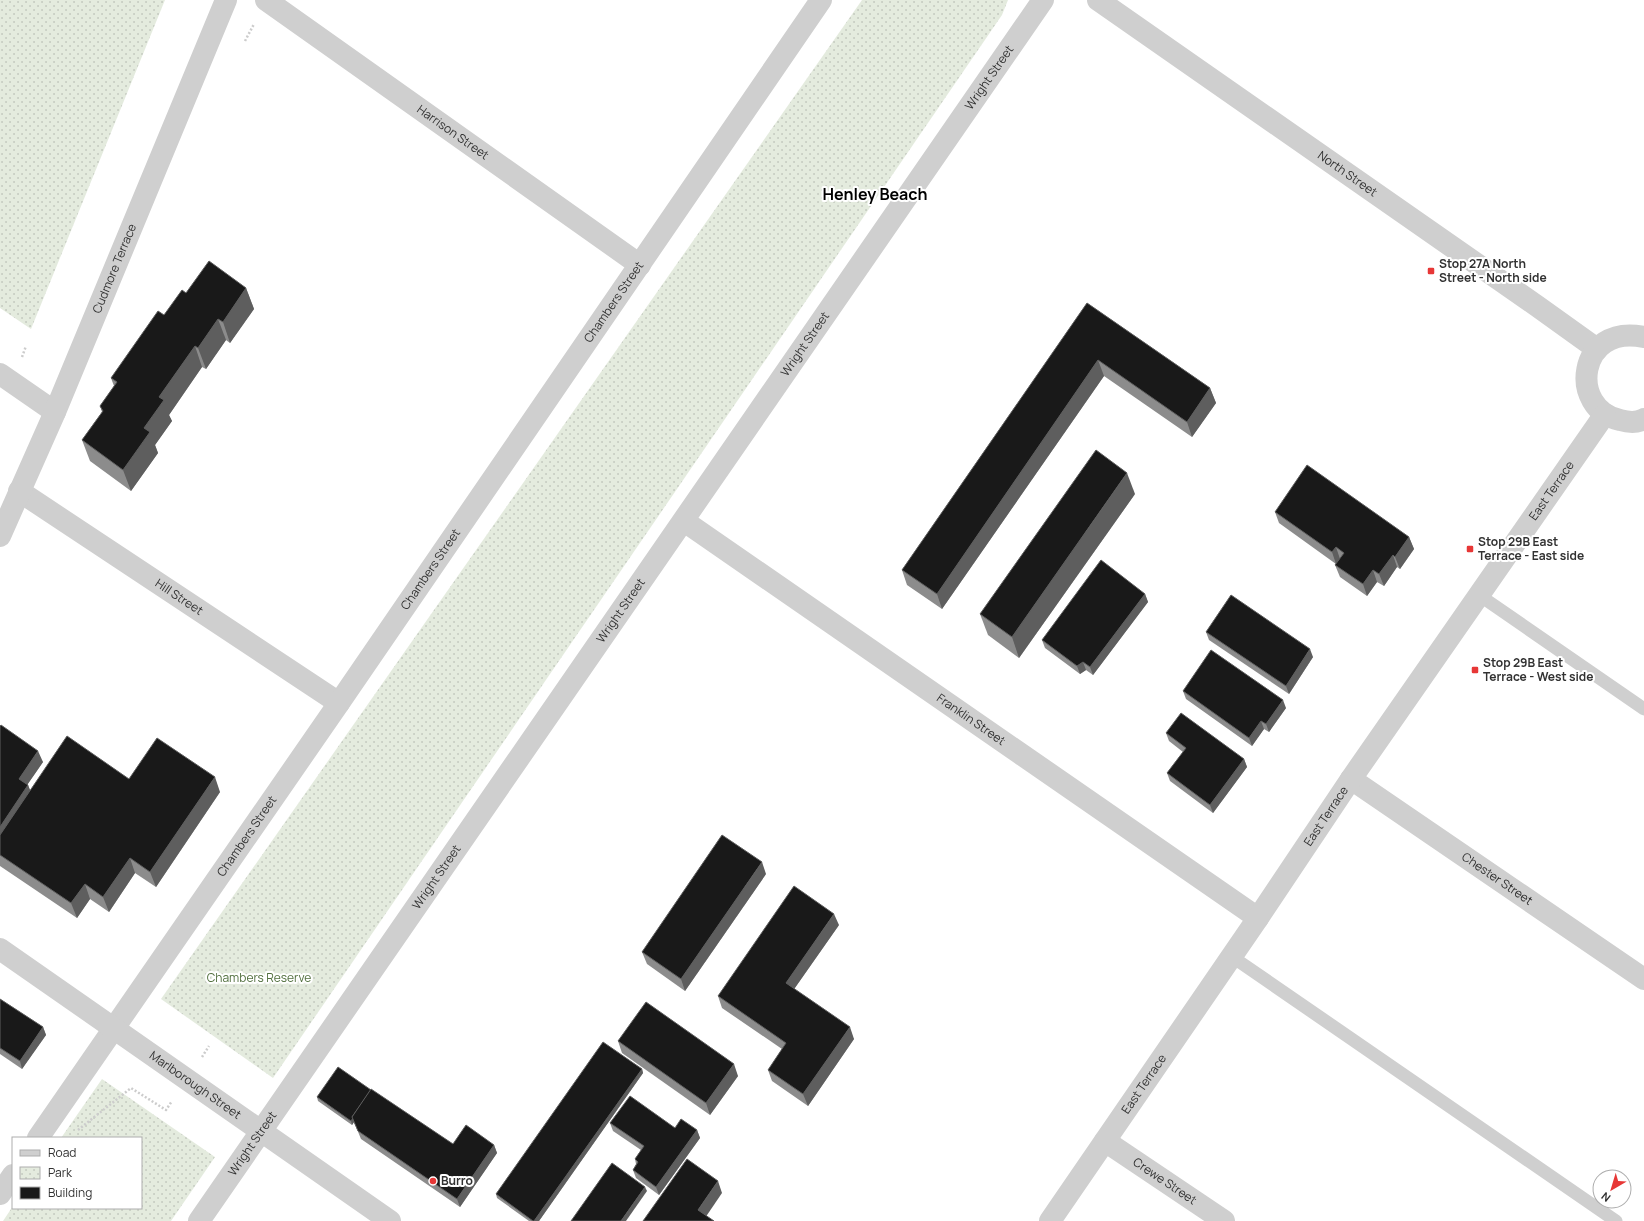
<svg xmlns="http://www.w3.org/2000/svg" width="1644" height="1221" viewBox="0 0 1644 1221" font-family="Manrope,sans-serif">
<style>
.park{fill:url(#park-dots)}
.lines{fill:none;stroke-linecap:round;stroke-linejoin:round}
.path{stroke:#ccc;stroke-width:2.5;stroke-dasharray:2 2;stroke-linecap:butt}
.service{stroke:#cfcfcf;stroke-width:13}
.minor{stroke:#cfcfcf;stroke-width:22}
.tertiary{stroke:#cfcfcf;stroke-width:22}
.wall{fill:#8c8c8c}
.shaded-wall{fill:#5e5e5e}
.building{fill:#191919;stroke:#5e5e5e}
.poi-dot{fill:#e73736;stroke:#fff;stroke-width:1.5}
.labels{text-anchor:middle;stroke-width:4;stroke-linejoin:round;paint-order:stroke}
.street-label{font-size:12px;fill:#323232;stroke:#fff}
.poi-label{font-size:12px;font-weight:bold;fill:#323232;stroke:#fff;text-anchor:start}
.park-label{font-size:12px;fill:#516f3e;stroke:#fff}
.district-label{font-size:16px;font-weight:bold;fill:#000;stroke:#fff}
</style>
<defs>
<pattern id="park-dots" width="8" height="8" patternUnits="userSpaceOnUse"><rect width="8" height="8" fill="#e4ebde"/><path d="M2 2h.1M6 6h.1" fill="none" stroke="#c4cabf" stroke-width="1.8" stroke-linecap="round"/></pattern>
</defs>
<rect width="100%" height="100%" fill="#fff"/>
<g class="park">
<path d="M0,0H165L31,329L0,308Z"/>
<path d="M862,0H1008L1002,15L273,1078L161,999Z"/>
<path d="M102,1079L215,1157L171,1221H3L13,1206V1208H141V1138H61Z"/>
</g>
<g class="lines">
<g class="path">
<path d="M245,41L254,24"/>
<path d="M22,357L26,346"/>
<path d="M202,1057L209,1046"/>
<path d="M78,1130L131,1088L166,1110L172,1101"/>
</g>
<g class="service">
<path d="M1479,595L1644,709"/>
<path d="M1231,956L1616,1221"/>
</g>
<g class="minor">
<path id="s1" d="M266,0L640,265"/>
<path id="s2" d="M1098,0L1537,306L1597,349"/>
<path d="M0,374L55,412"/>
<path id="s3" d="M19,491L339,703"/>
<path id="s4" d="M684,521L1258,918"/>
<path id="s5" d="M1351,779L1644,979"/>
<path id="s6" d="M38,1138L339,703L821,0"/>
<path id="s7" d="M1105,1141L1224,1221"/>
<path d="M0,1194L13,1175"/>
<path id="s8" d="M199,1221L1043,0"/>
</g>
<g class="tertiary">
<path d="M1644,337C1577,323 1568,409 1620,420C1627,422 1637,423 1644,419"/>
<path id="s9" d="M0,536L55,412L226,0"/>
<path id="s10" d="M0,949L390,1221"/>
<path id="s11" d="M1050,1221L1258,918L1351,779L1605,414"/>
</g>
</g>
<g class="wall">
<path d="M246,288L254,309L230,343L226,340L206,369L202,367L169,415L172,421L155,445L158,453L131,491L90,461L82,440L102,412L100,406L114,386L111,378L164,315L186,293Z"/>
<path d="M1087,303L1210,388L1216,403L1192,437L1104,376L942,609L907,585L902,570Z"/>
<path d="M1135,494L1019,658L988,635L980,614Z"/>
<path d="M1275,512L1409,537L1414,549L1400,569L1397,567L1384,586L1377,582L1367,596L1340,577L1335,565L1336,564L1279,523Z"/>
<path d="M1145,594L1148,602L1093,675L1086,670L1080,674L1045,648L1042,640Z"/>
<path d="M1206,632L1313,657L1289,694L1209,640Z"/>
<path d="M1183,691L1286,708L1269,732L1264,729L1252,746L1186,699Z"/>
<path d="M0,726L43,762L27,785H28L30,791L129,779L220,792L156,887L135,873L109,912L90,899L77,918L0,866Z"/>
<path d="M1166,733L1244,759L1247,767L1213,813L1170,781L1167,773L1183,752L1169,741Z"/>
<path d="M766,874L685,991L647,964L642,952Z"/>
<path d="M839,925L794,989L854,1039L808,1106L772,1081L768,1070L782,1049L722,1008L718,996Z"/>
<path d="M0,999L43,1027L46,1035L22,1069L0,1054Z"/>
<path d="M618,1041L738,1076L710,1115L622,1053Z"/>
<path d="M642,1069L643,1073L539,1221H529L497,1198L496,1194Z"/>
<path d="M371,1090L453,1144L494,1145L497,1153L460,1207L361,1139L354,1122L352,1125L318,1101L317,1097Z"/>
<path d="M610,1123L675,1128L697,1130L700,1138L659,1195L636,1178L633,1170L636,1164L635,1159L641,1150L613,1131Z"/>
</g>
<g class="shaded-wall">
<path d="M246,288L254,309L230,343L223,322Z"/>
<path d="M218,319L226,340L206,369L198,348Z"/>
<path d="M195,346L202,367L169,415L172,421L155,445L158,453L131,491L123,470L159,397Z"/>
<path d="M1098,360L1104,376L942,609L937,594Z"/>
<path d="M1210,388L1216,403L1192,437L1187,422Z"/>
<path d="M1127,473L1135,494L1019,658L1012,637Z"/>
<path d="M1409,537L1414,549L1400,569L1395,557Z"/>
<path d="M1336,547L1340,559L1336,564L1332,552Z"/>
<path d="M1393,555L1397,567L1384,586L1379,574Z"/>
<path d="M1373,570L1377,582L1367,596L1363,584Z"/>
<path d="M1145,594L1148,602L1093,675L1090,667Z"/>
<path d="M1310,649L1313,657L1289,694L1286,686Z"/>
<path d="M1083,662L1086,670L1080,674L1077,666Z"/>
<path d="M1283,700L1286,708L1269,732L1266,724Z"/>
<path d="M1261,721L1264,729L1252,746L1249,738Z"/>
<path d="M38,751L43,762L23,791L19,779Z"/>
<path d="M1244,759L1247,767L1213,813L1210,805Z"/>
<path d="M215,777L220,792L156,887L150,872Z"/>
<path d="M28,785L33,797L0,845V827Z"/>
<path d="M130,858L135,873L109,912L103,897Z"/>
<path d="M762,862L766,874L685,991L681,979Z"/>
<path d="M85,884L90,899L77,918L71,903Z"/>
<path d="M834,914L839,925L790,995L786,983Z"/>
<path d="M43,1027L46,1035L22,1069L20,1061Z"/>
<path d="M850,1027L854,1039L808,1106L803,1094Z"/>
<path d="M734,1064L738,1076L710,1115L706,1103Z"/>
<path d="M642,1069L643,1073L539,1221H534Z"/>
<path d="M353,1118L354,1122L352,1125L351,1121Z"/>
<path d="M697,1130L700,1138L659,1195L656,1187Z"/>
<path d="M494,1145L497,1153L460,1207L457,1199Z"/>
<path d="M718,1181L722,1193L703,1221L698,1210Z"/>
<path d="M645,1187L647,1191L626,1221H621Z"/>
</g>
<g class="building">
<path d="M209,261L246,288L223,322L218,319L198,348L195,346L159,397L164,400L144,428L150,432L123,470L82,440L103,411L100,406L117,382L111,378L158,311L164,315L182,290L186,293Z"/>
<path d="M1087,303L1210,388L1187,422L1098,360L937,594L902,570Z"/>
<path d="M1096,450L1127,473L1012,637L980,614Z"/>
<path d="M1307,465L1409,537L1395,557L1393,555L1379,574L1373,570L1363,584L1335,565L1344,553L1336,547L1332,552L1275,512Z"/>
<path d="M1101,560L1145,594L1090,667L1083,662L1077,666L1042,640Z"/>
<path d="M1231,595L1310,649L1286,686L1206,632Z"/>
<path d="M1211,650L1283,700L1266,724L1261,721L1249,738L1183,691Z"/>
<path d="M1181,713L1244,759L1210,805L1167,773L1186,748L1166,733Z"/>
<path d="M1,725L38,751L19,779L28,785L0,827V726Z"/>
<path d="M67,736L129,779L157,738L215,777L150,872L130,858L103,897L85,884L71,903L0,855V835Z"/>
<path d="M722,835L762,862L681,979L642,952Z"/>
<path d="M794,886L834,914L786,983L850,1027L803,1094L768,1070L786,1043L718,996Z"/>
<path d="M0,999L43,1027L20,1061L0,1048Z"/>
<path d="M646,1002L734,1064L706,1103L618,1041Z"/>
<path d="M603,1042L642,1069L534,1221H533L496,1194Z"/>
<path d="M338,1067L371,1090L352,1117L353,1118L351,1121L317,1097Z"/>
<path d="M371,1089L453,1144L466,1125L494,1145L457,1199L358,1131L352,1117Z"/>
<path d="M630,1096L675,1128L681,1119L697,1130L656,1187L633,1170L638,1162L635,1159L644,1146L610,1123Z"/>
<path d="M687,1159L718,1181L698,1210L714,1221H643Z"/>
<path d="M612,1163L645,1187L621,1221H571Z"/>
</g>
<g class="poi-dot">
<rect x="1427" y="267" width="8" height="8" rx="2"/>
<rect x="1466" y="545" width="8" height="8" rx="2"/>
<rect x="1471" y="666" width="8" height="8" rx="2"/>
<circle cx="433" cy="1181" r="4"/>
</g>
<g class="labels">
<g class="street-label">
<text dy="4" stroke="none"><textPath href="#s8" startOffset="1390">Wright Street</textPath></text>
<text dy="4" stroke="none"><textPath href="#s1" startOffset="229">Harrison Street</textPath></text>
<text dy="4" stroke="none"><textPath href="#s2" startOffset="304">North Street</textPath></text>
<text dy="4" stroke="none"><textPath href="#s9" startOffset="291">Cudmore Terrace</textPath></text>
<text dy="4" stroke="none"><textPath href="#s6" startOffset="1015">Chambers Street</textPath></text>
<text dy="4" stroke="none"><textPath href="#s8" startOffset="1066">Wright Street</textPath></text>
<text dy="4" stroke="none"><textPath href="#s11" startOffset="886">East Terrace</textPath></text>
<text dy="4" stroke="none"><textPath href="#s6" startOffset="691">Chambers Street</textPath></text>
<text dy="4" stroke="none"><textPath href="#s3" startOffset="192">Hill Street</textPath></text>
<text dy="4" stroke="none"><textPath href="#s8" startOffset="742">Wright Street</textPath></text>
<text dy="4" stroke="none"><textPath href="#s4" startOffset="349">Franklin Street</textPath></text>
<text dy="4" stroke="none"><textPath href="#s11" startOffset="490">East Terrace</textPath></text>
<text dy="4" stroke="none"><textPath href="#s6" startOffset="367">Chambers Street</textPath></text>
<text dy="4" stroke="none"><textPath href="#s8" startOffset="418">Wright Street</textPath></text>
<text dy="4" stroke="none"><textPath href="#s5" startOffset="177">Chester Street</textPath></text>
<text dy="4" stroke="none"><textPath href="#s10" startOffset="238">Marlborough Street</textPath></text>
<text dy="4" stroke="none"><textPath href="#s11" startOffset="166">East Terrace</textPath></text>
<text dy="4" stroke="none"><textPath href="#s8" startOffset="94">Wright Street</textPath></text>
<text dy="4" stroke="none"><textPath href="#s7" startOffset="72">Crewe Street</textPath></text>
</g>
<g class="poi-label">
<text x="1439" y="268">Stop 27A North<tspan x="1439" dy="14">Street - North side</tspan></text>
<text x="1478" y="546">Stop 29B East<tspan x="1478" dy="14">Terrace - East side</tspan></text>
<text x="1483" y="667">Stop 29B East<tspan x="1483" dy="14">Terrace - West side</tspan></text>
<text x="441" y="1185">Burro</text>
</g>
<g class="park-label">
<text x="259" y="982">Chambers Reserve</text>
</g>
<g class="district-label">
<text x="875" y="200">Henley Beach</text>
</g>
</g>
<rect x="12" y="1137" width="130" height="72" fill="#ffffff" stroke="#adadad"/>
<rect x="20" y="1150" width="20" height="6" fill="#cfcfcf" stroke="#adadad"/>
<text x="48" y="1157" font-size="12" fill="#323232">Road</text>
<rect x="20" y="1167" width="20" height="12" fill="url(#park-dots)" stroke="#adadad"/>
<text x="48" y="1177" font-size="12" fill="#323232">Park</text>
<rect x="20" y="1187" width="20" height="12" fill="#191919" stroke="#adadad"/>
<text x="48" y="1197" font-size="12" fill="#323232">Building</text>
<g transform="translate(1612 1189) rotate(218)"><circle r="19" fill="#ffffff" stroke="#adadad"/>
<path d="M0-3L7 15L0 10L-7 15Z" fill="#e73736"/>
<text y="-6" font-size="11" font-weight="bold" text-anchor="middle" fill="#323232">N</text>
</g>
</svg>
